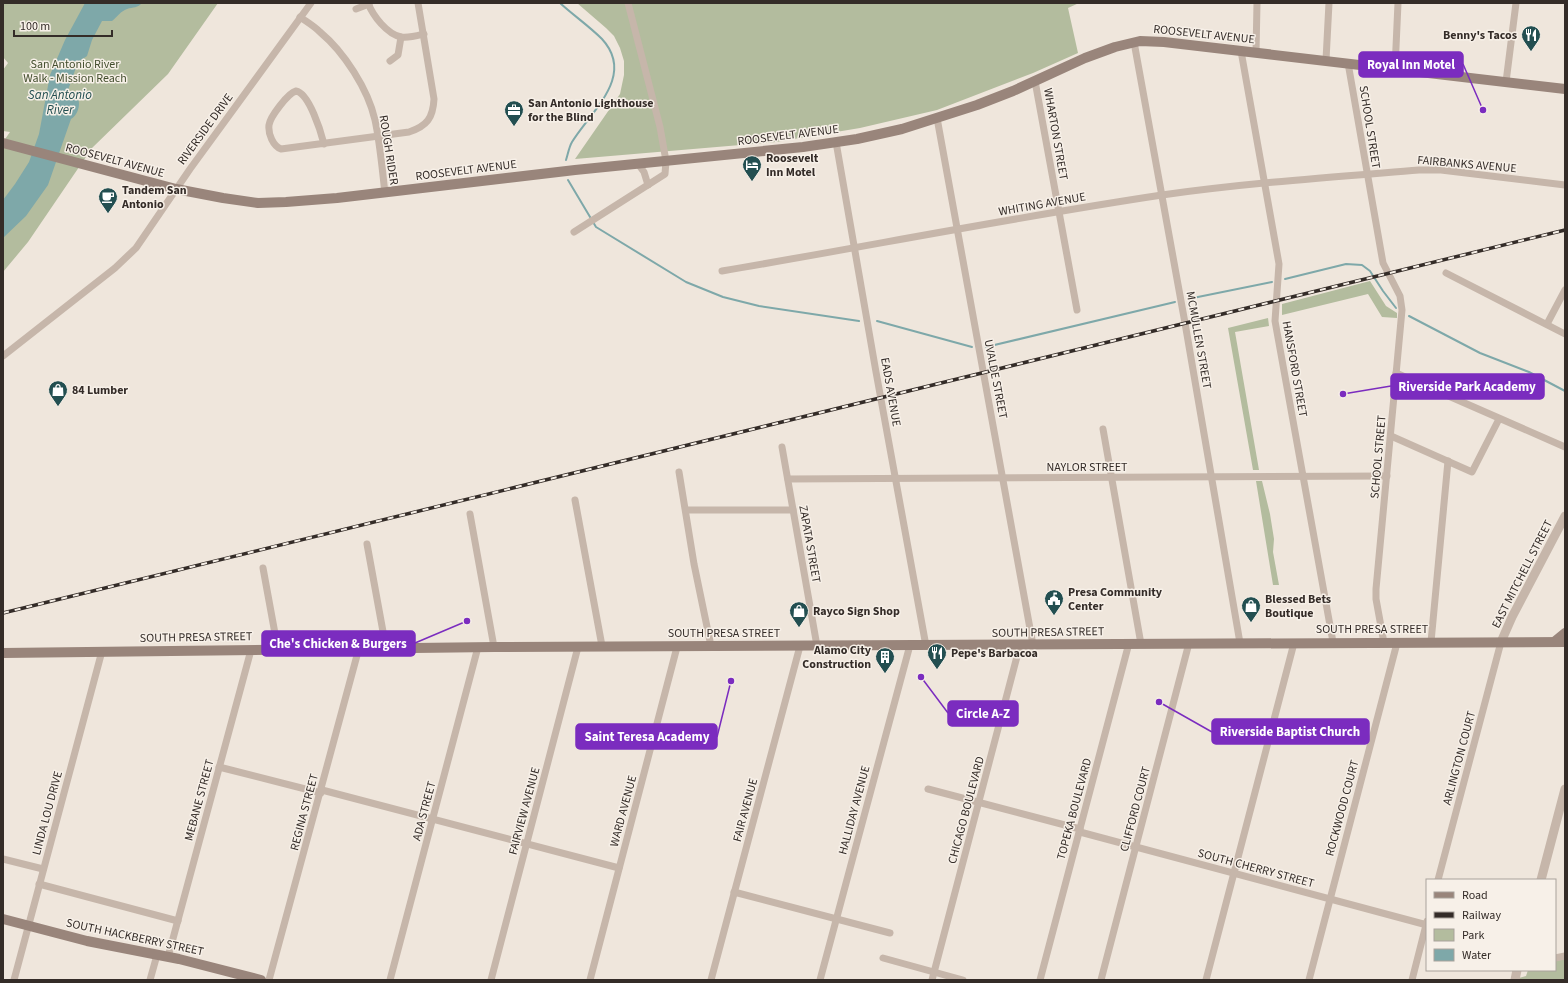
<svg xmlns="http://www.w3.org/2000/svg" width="1568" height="983" viewBox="0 0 1568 983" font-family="'Source Sans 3',sans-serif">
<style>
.green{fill:#b3bc9e}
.water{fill:#7ea8a9}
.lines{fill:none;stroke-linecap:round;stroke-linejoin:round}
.stream{stroke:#7ea8a9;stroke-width:2}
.minor{stroke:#c6b6aa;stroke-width:7}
.tertiary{stroke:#c6b6aa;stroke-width:9}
.secondary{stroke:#99857b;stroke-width:10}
.rail-casing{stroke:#342c28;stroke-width:3.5}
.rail{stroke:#f7f0e8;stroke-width:2;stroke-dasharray:6;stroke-linecap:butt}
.labels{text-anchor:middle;stroke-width:3;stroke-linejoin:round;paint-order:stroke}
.street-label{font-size:12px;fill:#342c28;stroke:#f7f0e8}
.poi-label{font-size:12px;font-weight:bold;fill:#342c28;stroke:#f7f0e8;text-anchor:start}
.park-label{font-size:12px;fill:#444f2f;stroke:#f7f0e8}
.water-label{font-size:13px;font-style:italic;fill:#234f51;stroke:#f7f0e8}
.leader{fill:none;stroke:#7b2cbf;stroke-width:1.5}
.callout-dot{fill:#7b2cbf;stroke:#f7f0e8;stroke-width:1.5}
.callout{fill:#7b2cbf;stroke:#7b2cbf;stroke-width:1.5}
.callout-label{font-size:13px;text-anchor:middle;font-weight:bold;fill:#fff}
</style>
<rect width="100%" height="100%" fill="#efe6dc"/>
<g class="green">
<path d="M3,3H218L168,74L92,148L28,242L3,272V142L10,132L3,131V70L8,63L3,57Z"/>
<path d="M577,3H1079L1068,8L1078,53L1033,73L937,110L860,128L776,142L575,159L620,94L624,75V61L620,48L614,36L606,28Z"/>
<path d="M1370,281L1386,306L1397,313V318L1382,317L1368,294L1282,315V304Z"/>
<path d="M1268,318L1269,326L1235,332L1259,470H1253L1228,328Z"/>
<path d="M1256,481H1262L1270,514L1274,539L1273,552L1279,585H1273Z"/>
<path d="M1565,959V980H1512L1526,976L1528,970H1555V961Z"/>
</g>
<path class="water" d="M85,3H142C138,8 133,7 127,9C121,11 117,17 112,21H102L92,40L87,56L78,62L68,90C71,92 76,95 78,99C81,105 77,116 71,119L48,185L26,216L3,238V200L15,184L29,162L39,134L50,75L65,40Z"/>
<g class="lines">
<g class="stream">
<path d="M560,3C573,15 589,26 602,39C636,76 591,111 572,142C569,147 568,154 566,160"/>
<path d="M568,180L596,227L686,282L723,297L759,306L859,321"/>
<path d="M1285,279L1346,264L1362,265L1370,271L1383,291L1396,308"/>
<path d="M1188,299L1272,282"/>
<path d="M1409,316L1480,353L1529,372L1565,391"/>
<path d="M877,321L972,347"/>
<path d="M986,347L1175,302"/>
</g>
<g class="minor">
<path d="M368,3C373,16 387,34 401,37C409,38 416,36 424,34"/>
<path d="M356,9L369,4"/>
<path d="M300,17C307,22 314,26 320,32C344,52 368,89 375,120C380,143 382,168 385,193"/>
<path d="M1134,42L1185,323L1240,643"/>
<path d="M1241,51L1279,264L1275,321L1333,642"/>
<path d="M1256,53L1257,3"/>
<path d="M1326,60L1329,3"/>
<path d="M390,61L398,55L401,37"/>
<path d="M1348,63L1383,263L1400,296L1402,310L1376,589V599L1384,643"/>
<path d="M1395,69L1398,3"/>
<path d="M1035,81L1077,310"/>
<path d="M1506,82L1516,3"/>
<path d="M937,118L1033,645"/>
<path d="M836,142L876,372L926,646"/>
<path d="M324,144C321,132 309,93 296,91C288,93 270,117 269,125C268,134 273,146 281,149L409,132C427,126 433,118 434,99L418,3"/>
<path d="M638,164L644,172L648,185"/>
<path d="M574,232L665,174L666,161L660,127L628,3"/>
<path d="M722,271C869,246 1015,217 1162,195C1247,183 1333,177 1419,170H1441L1565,185"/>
<path d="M1446,273L1565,334"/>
<path d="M1547,324L1565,290"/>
<path d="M3,356L115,268L136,248L190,169L311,3"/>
<path d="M1396,373L1565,447"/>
<path d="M1103,429L1141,644"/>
<path d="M1391,436L1472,472L1499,419"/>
<path d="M782,447L817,646"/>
<path d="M679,472L694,564L711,646"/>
<path d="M788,479L1387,476"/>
<path d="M575,500L602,646"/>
<path d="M686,510H793"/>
<path d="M470,514L494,647"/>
<path d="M367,544L386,648"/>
<path d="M263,568L278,650"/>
<path d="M1431,642L1448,461"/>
<path d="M219,767L321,793"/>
<path d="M928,789L1080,829"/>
<path d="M322,790L619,868"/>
<path d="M1080,832L1427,925"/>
<path d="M3,859L43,869"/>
<path d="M1438,880L1501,642"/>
<path d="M39,884L178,921"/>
<path d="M734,892L890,933"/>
<path d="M168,957L251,650"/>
<path d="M883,958L963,980"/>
<path d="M1555,958L1565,956"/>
<path d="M14,980L102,651"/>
<path d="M150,980L157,955"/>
<path d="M269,980L359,648"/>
<path d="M390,980L478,647"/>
<path d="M491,980L578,647"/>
<path d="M590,980L677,647"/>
<path d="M711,980L800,646"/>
<path d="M820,980L910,645"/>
<path d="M932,980L1020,645"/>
<path d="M1040,980L1129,643"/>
<path d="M1101,980L1189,643"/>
<path d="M1206,980L1294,643"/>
<path d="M1309,980L1397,643"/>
<path d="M1412,980L1427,921"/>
</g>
<g class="tertiary">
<path d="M1501,642L1512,617L1565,516"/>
<path d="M1541,880L1565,789"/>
<path d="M1515,980L1517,970"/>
</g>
<g class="secondary">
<path d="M3,143L176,189L223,198L258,203L286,202L337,198L575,170L803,147L857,139L902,129L977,105L1013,91L1085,58L1115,47L1140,41L1164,42L1565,89"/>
<path d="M1554,642L1565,633"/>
<path d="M3,653L494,647L1565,642"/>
<path d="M3,919L87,941L179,959L261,980"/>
</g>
<g class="rail-casing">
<path id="rail" d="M3,613L1565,230"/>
</g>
<use href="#rail" class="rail"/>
</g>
<defs>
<g id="restaurant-pin" transform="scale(1)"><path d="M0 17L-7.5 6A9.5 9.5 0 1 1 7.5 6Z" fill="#234f51" stroke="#f7f0e8"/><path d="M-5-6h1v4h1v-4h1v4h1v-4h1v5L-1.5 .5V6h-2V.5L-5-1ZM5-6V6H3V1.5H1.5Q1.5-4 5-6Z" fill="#fff"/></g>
<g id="office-pin" transform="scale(1)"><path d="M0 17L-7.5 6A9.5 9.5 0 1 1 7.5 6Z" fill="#234f51" stroke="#f7f0e8"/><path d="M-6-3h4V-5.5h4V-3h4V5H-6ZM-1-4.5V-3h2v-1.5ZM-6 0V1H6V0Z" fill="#fff"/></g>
<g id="hotel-pin" transform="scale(1)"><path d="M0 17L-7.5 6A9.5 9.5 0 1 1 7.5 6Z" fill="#234f51" stroke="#f7f0e8"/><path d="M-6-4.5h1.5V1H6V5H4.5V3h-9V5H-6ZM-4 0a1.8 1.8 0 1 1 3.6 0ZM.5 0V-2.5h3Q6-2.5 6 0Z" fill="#fff"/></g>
<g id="cafe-pin" transform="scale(1)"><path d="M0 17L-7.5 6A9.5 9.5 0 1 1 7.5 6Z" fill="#234f51" stroke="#f7f0e8"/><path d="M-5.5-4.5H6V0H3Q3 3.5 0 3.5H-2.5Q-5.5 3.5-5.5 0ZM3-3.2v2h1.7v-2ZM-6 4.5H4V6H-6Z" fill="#fff"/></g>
<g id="shop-pin" transform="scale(1)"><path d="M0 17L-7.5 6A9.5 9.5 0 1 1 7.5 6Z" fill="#234f51" stroke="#f7f0e8"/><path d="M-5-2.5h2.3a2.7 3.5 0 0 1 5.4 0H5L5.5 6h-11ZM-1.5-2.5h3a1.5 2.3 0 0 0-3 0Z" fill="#fff"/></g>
<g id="civic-pin" transform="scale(1)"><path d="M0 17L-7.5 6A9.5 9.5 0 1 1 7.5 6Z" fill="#234f51" stroke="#f7f0e8"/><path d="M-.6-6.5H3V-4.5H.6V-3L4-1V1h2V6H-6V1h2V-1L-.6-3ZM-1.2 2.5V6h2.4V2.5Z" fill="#fff"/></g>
<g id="building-pin" transform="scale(1)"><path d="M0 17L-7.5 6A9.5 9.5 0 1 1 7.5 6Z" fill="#234f51" stroke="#f7f0e8"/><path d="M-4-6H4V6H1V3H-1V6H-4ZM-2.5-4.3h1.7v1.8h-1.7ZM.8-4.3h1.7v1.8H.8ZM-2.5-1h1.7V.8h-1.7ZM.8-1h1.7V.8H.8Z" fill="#fff"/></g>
</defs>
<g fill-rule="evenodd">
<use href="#restaurant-pin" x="1531" y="35"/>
<use href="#office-pin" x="514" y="110"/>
<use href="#hotel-pin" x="752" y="165"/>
<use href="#cafe-pin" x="108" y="197"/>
<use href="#shop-pin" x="58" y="390"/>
<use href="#civic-pin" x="1054" y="599"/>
<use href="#shop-pin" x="1251" y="606"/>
<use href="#shop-pin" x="799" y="611"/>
<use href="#restaurant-pin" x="937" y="653"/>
<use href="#building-pin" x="885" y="657"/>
</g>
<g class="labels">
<g class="street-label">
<text transform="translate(1204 34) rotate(6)" y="4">ROOSEVELT AVENUE</text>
<text transform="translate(1370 127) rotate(81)" y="4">SCHOOL STREET</text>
<text transform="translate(205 129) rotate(-54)" y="4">RIVERSIDE DRIVE</text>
<text transform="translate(1056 134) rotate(80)" y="4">WHARTON STREET</text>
<text transform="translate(788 135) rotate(-7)" y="4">ROOSEVELT AVENUE</text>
<text transform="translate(389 150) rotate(81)" y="4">ROUGH RIDER</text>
<text transform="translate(115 160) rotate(15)" y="4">ROOSEVELT AVENUE</text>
<text transform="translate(1467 164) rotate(5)" y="4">FAIRBANKS AVENUE</text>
<text transform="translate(466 170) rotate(-7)" y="4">ROOSEVELT AVENUE</text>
<text transform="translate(1042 204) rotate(-10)" y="4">WHITING AVENUE</text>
<text transform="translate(1199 340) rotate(80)" y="4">MCMULLEN STREET</text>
<text transform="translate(1295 369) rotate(80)" y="4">HANSFORD STREET</text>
<text transform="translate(996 379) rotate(79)" y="4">UVALDE STREET</text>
<text transform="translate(891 392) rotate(80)" y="4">EADS AVENUE</text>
<text transform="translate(1378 457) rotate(-85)" y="4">SCHOOL STREET</text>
<text x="1087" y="471">NAYLOR STREET</text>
<text transform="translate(810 544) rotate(80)" y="4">ZAPATA STREET</text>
<text transform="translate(1522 574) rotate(-63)" y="4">EAST MITCHELL STREET</text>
<text x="1372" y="633">SOUTH PRESA STREET</text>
<text transform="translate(1048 632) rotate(-1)" y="4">SOUTH PRESA STREET</text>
<text x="724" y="637">SOUTH PRESA STREET</text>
<text transform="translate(196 637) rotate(-1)" y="4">SOUTH PRESA STREET</text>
<text transform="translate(1459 758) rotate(-75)" y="4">ARLINGTON COURT</text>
<text transform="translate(199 800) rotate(-75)" y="4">MEBANE STREET</text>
<text transform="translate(1342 808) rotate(-75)" y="4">ROCKWOOD COURT</text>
<text transform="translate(1074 809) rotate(-75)" y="4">TOPEKA BOULEVARD</text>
<text transform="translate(1135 809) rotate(-75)" y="4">CLIFFORD COURT</text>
<text transform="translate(745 810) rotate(-75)" y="4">FAIR AVENUE</text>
<text transform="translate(854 810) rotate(-75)" y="4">HALLIDAY AVENUE</text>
<text transform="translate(966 810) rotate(-75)" y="4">CHICAGO BOULEVARD</text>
<text transform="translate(424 811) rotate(-75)" y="4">ADA STREET</text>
<text transform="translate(524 811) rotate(-75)" y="4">FAIRVIEW AVENUE</text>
<text transform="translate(623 811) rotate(-75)" y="4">WARD AVENUE</text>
<text transform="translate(304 812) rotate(-75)" y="4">REGINA STREET</text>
<text transform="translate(47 813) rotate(-75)" y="4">LINDA LOU DRIVE</text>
<text transform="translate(1256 868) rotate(15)" y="4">SOUTH CHERRY STREET</text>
<text transform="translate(135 937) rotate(12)" y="4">SOUTH HACKBERRY STREET</text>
</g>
<g class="poi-label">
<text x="1517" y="39" text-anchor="end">Benny's Tacos</text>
<text x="528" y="107">San Antonio Lighthouse<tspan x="528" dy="14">for the Blind</tspan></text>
<text x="766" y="162">Roosevelt<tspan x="766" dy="14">Inn Motel</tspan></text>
<text x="122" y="194">Tandem San<tspan x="122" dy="14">Antonio</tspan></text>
<text x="72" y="394">84 Lumber</text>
<text x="1068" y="596">Presa Community<tspan x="1068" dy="14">Center</tspan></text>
<text x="1265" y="603">Blessed Bets<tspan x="1265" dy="14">Boutique</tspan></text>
<text x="813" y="615">Rayco Sign Shop</text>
<text x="871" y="654" text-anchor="end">Alamo City<tspan x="871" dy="14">Construction</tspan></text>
<text x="951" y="657">Pepe's Barbacoa</text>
</g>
<g class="park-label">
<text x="75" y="68">San Antonio River<tspan x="75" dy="14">Walk - Mission Reach</tspan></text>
</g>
<g class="water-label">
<text x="60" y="99">San Antonio<tspan x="60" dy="15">River</tspan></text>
</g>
</g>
<path class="leader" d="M1483 110L1463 64M1343 394L1391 386M467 621L415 643M921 677L948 713M1159 702L1212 732M731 681L717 737"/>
<g class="callout-dot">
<circle cx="1483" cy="110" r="4"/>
<circle cx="1343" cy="394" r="4"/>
<circle cx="467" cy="621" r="4"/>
<circle cx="921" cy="677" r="4"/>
<circle cx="1159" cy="702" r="4"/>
<circle cx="731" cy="681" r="4"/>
</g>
<g class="callout">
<rect x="1359" y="52" width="104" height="25" rx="4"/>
<rect x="1391" y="374" width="153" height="25" rx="4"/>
<rect x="262" y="631" width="153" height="25" rx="4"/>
<rect x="948" y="701" width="70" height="25" rx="4"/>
<rect x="1212" y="719" width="157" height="25" rx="4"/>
<rect x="576" y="724" width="141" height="25" rx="4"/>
</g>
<g class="callout-label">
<text x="1411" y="69">Royal Inn Motel</text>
<text x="1467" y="391">Riverside Park Academy</text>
<text x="338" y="648">Che's Chicken &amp; Burgers</text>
<text x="983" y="718">Circle A-Z</text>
<text x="1290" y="736">Riverside Baptist Church</text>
<text x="647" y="741">Saint Teresa Academy</text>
</g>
<rect width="1568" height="983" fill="none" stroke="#342c28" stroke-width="8"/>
<rect x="1426" y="879" width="130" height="92" fill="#f7f0e8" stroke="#a9a29b"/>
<rect x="1434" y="892" width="20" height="6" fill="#99857b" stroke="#a9a29b"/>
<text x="1462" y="899" font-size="12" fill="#342c28">Road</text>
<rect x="1434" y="912" width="20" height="6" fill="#342c28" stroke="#a9a29b"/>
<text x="1462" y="919" font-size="12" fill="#342c28">Railway</text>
<rect x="1434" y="929" width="20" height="12" fill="#b3bc9e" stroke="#a9a29b"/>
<text x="1462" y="939" font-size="12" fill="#342c28">Park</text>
<rect x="1434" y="949" width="20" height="12" fill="#7ea8a9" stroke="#a9a29b"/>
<text x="1462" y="959" font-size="12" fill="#342c28">Water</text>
<path d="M14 30v6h98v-6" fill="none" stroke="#342c28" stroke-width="2"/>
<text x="20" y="30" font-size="12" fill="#342c28" stroke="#f7f0e8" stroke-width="3" paint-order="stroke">100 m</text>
</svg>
